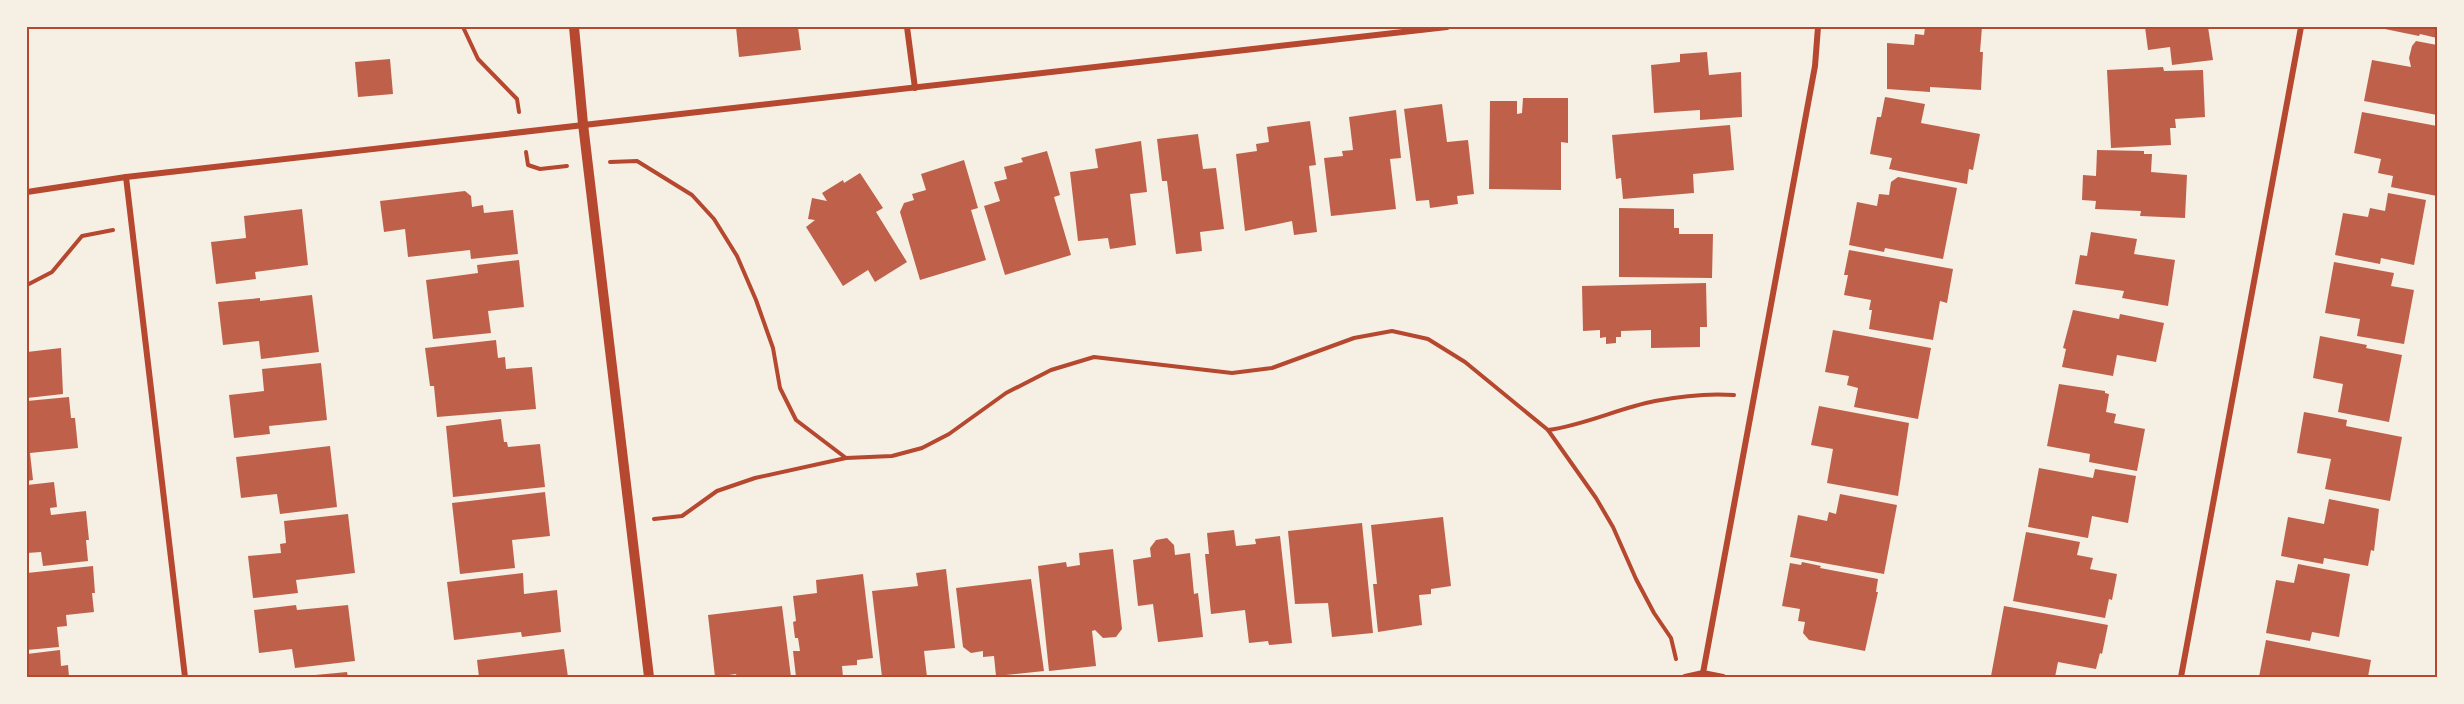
<svg xmlns="http://www.w3.org/2000/svg" width="2464" height="704" viewBox="0 0 2464 704" font-family="Commissioner,sans-serif">
<style>
.building{fill:#bf614a}
.lines{fill:none;stroke-linecap:round;stroke-linejoin:round}
.path{stroke:#b5482f;stroke-width:4}
.minor{stroke:#b5482f;stroke-width:6}
.tertiary{stroke:#b5482f;stroke-width:10}
.neatline{fill:none;stroke:#b5482f;stroke-width:2}
</style>
<rect width="100%" height="100%" fill="#f6efe4"/>
<g class="building">
<path d="M736,27H798L801,50L739,57Z"/>
<path d="M1925,27H1982L1980,52H1983L1981,90L1930,87V92L1887,89V43L1914,45L1915,34L1924,35Z"/>
<path d="M2145,27H2208L2213,60L2172,65L2170,47L2148,50Z"/>
<path d="M2375,27H2437V38L2420,34L2419,36Z"/>
<path d="M2416,41L2437,45V115L2364,101L2372,60L2411,67L2409,58L2412,46Z"/>
<path d="M1707,52L1709,75L1741,72L1742,117L1700,120V110L1654,113L1651,65L1680,62V54Z"/>
<path d="M390,59L393,94L358,97L355,62Z"/>
<path d="M2163,67L2164,71L2203,70L2205,117L2175,119L2176,128H2170L2171,145L2111,148L2107,70Z"/>
<path d="M1885,97L1925,104L1921,123L1980,134L1973,170L1969,169L1967,184L1889,169L1892,158L1870,154L1877,117H1881Z"/>
<path d="M1523,98H1568V143L1561,142V190L1489,189L1490,101H1517V114L1522,113Z"/>
<path d="M1442,104L1447,142L1468,140L1474,194L1457,196L1458,204L1430,208L1429,200L1416,201L1404,109Z"/>
<path d="M1396,110L1401,158L1390,159L1396,209L1331,216L1324,158L1343,156L1342,151L1353,150L1349,117Z"/>
<path d="M2362,112L2437,126V196L2391,187L2393,176L2378,173L2381,159L2354,153Z"/>
<path d="M1310,121L1316,165L1309,166L1317,232L1294,235L1292,221L1245,231L1236,154L1257,151L1256,144L1269,142L1267,127Z"/>
<path d="M1730,125L1734,170L1693,174L1694,193L1623,199L1621,178L1616,179L1612,135Z"/>
<path d="M1198,134L1203,169L1216,168L1224,229L1200,232L1202,251L1176,254L1167,181H1162L1157,139Z"/>
<path d="M1141,141L1147,192L1130,194L1136,245L1110,249L1108,238L1078,241L1070,172L1098,168L1095,149Z"/>
<path d="M2097,150L2144,151V154H2152L2151,172L2187,175L2185,218L2140,216L2141,211L2095,209L2096,201L2082,200L2083,175L2096,176Z"/>
<path d="M1047,151L1060,195L1054,197L1071,255L1005,275L984,206L1000,201L994,182L1007,179L1004,167L1023,162L1021,158Z"/>
<path d="M964,160L978,208L971,210L986,260L920,280L900,212L904,203L914,200L912,194L926,190L921,174Z"/>
<path d="M860,173L883,208L876,212L907,262L875,282L868,270L843,286L806,227L815,220L808,219L812,198L827,201L822,193L843,180L844,183Z"/>
<path d="M1898,177L1957,188L1943,259L1885,248L1884,252L1849,245L1857,202L1877,206L1879,194L1889,195L1891,182Z"/>
<path d="M465,191L471,196L472,207L483,205L484,213L513,210L518,254L471,259L470,250L408,257L405,229L384,232L380,201Z"/>
<path d="M2388,193L2426,200L2414,265L2381,258L2380,264L2335,255L2343,213L2368,217L2370,208L2385,211Z"/>
<path d="M1619,208L1674,209V228H1679V234H1713L1712,278L1619,277Z"/>
<path d="M302,209L308,265L255,272L256,279L216,284L211,242L246,238L244,216Z"/>
<path d="M2091,232L2137,239L2134,254L2175,260L2168,306L2122,298L2124,291L2075,284L2080,255L2087,256Z"/>
<path d="M1849,250L1953,269L1947,303L1940,301L1933,340L1869,329L1872,310H1869L1871,300L1844,295L1848,275H1844Z"/>
<path d="M519,260L524,307L488,311L491,333L433,339L426,280L478,273L477,265Z"/>
<path d="M2334,262L2394,273L2391,286L2414,290L2404,344L2357,336L2360,319L2325,313Z"/>
<path d="M1706,283L1707,327H1700V347L1651,348V330L1621,331V337H1616V343L1606,344V337L1600,338V330L1583,331L1582,286Z"/>
<path d="M312,295L319,352L261,359L259,341L223,345L218,302L260,298V301Z"/>
<path d="M2073,310L2119,319L2120,314L2164,323L2156,362L2117,355L2113,376L2062,367L2066,349L2063,348Z"/>
<path d="M1833,330L1931,348L1918,419L1854,407L1858,388L1847,385L1849,376L1825,372Z"/>
<path d="M2320,336L2367,345L2366,348L2402,355L2389,422L2338,412L2343,384L2313,378Z"/>
<path d="M496,340L498,358L505,357L506,369L532,367L536,409L437,417L434,386H430L425,348Z"/>
<path d="M61,348L63,394L27,398V352Z"/>
<path d="M321,363L327,420L269,426L270,434L234,438L229,395L264,391L262,369Z"/>
<path d="M2059,384L2105,391V393L2109,394L2106,412L2116,414L2114,423L2145,429L2137,471L2089,462L2090,454L2047,446Z"/>
<path d="M69,397L71,418H75L78,448L30,453L33,480L27,481V401Z"/>
<path d="M1819,406L1909,423L1898,496L1827,483L1833,449L1811,445Z"/>
<path d="M2304,412L2347,420L2346,426L2402,437L2390,501L2325,489L2331,459L2297,453Z"/>
<path d="M501,419L504,442H507L508,447L540,444L545,487L453,497L446,426Z"/>
<path d="M330,446L337,507L280,514L277,494L241,498L236,457Z"/>
<path d="M2039,468L2093,478L2095,469L2136,476L2128,523L2092,516L2088,538L2028,527Z"/>
<path d="M54,482L57,507L50,508L51,515L86,511L89,540H86L88,561L43,566L41,552L27,553V485Z"/>
<path d="M545,492L550,536L512,540L515,568L460,574L452,503Z"/>
<path d="M1840,494L1897,505L1884,574L1790,557L1798,515L1827,521L1829,512L1836,514Z"/>
<path d="M2329,499L2379,509L2374,551L2371,550L2368,566L2324,558L2323,564L2281,556L2288,517L2324,524Z"/>
<path d="M348,514L355,573L296,580L298,593L253,598L248,556L281,553L280,544L286,543L284,521Z"/>
<path d="M1443,517L1451,586L1431,589V594L1419,595L1422,625L1378,632L1373,584H1377L1371,525Z"/>
<path d="M1362,523L1373,633L1332,637L1328,603L1295,604L1288,531Z"/>
<path d="M1234,530L1236,546L1256,544L1255,539L1280,536L1292,643L1269,645L1268,641L1249,643L1245,610L1211,614L1205,554H1209L1207,533Z"/>
<path d="M2026,532L2080,542L2077,555L2093,558L2090,569L2117,574L2112,600L2109,599L2105,618L2013,601Z"/>
<path d="M1167,538L1174,545L1175,555L1190,553L1194,594L1198,593L1203,637L1158,642L1153,604L1138,606L1133,560L1151,557L1150,548L1156,540Z"/>
<path d="M1113,549L1122,629L1116,637L1103,638L1095,630L1092,631L1096,666L1049,671L1038,566L1066,562L1067,567L1080,565L1079,553Z"/>
<path d="M1802,562L1821,566L1820,568L1878,579L1876,592H1878L1865,651L1809,640L1803,633L1805,622L1798,621L1800,609L1782,606L1790,563L1801,565Z"/>
<path d="M2298,564L2350,574L2339,637L2312,632L2310,641L2266,633L2276,580L2294,583Z"/>
<path d="M93,566L95,593H92L94,612L66,615L67,626L57,627L59,647L27,650V573Z"/>
<path d="M946,569L955,648L924,651L927,677H882L872,591L918,586L916,573Z"/>
<path d="M523,573L524,594L557,590L561,632L522,637L521,632L454,640L447,582Z"/>
<path d="M863,574L873,658L857,660V665L842,666L843,677H796L793,651H800L798,638H795L793,622L796,621L793,596L817,593L816,580Z"/>
<path d="M1031,579L1044,671L996,676L994,656L983,657V651L971,653L963,647L956,588Z"/>
<path d="M296,605L297,610L348,605L355,661L295,668L292,649L259,653L254,610Z"/>
<path d="M782,606L791,677H737L736,674L715,677L708,615Z"/>
<path d="M2004,606L2108,625L2102,654L2100,653L2096,669L2058,662L2055,677L1991,676Z"/>
<path d="M2266,640L2371,660L2368,677H2259Z"/>
<path d="M564,649L568,677H479L477,660Z"/>
<path d="M60,650L61,666L68,665L69,677H27V654Z"/>
<path d="M347,672L348,677H315V675Z"/>
</g>
<g class="lines">
<g class="path">
<path d="M463,27L478,59L517,99L519,112"/>
<path d="M526,152L528,165L540,169L567,166"/>
<path d="M610,162L637,161L692,195L714,219L737,256L756,300L773,348L780,388L796,420L846,458L892,456L922,448L949,434L1006,393L1051,370L1094,357L1232,373L1272,368L1354,338L1392,331L1428,339L1465,362L1548,430L1596,498L1613,527L1636,579L1654,613L1671,638L1676,659"/>
<path d="M27,285L52,272L82,236L113,230"/>
<path d="M1548,430C1585,425 1619,408 1655,401C1681,396 1708,393 1734,395"/>
<path d="M654,519L682,516L717,491L755,478L846,458"/>
</g>
<g class="minor">
<path d="M907,27L915,88"/>
<path d="M126,177L185,677"/>
<path d="M27,192L126,177L1447,27"/>
<path d="M1703,673L1815,66L1818,27"/>
<path d="M1685,677L1703,673L1723,677"/>
<path d="M2181,677L2301,27"/>
</g>
<path class="tertiary" d="M574,27L583,124L649,677"/>
</g>
<rect width="2464" height="704" fill="none" stroke="#f6efe4" stroke-width="57"/>
<rect x="28" y="28" width="2408" height="648" class="neatline"/>
</svg>
